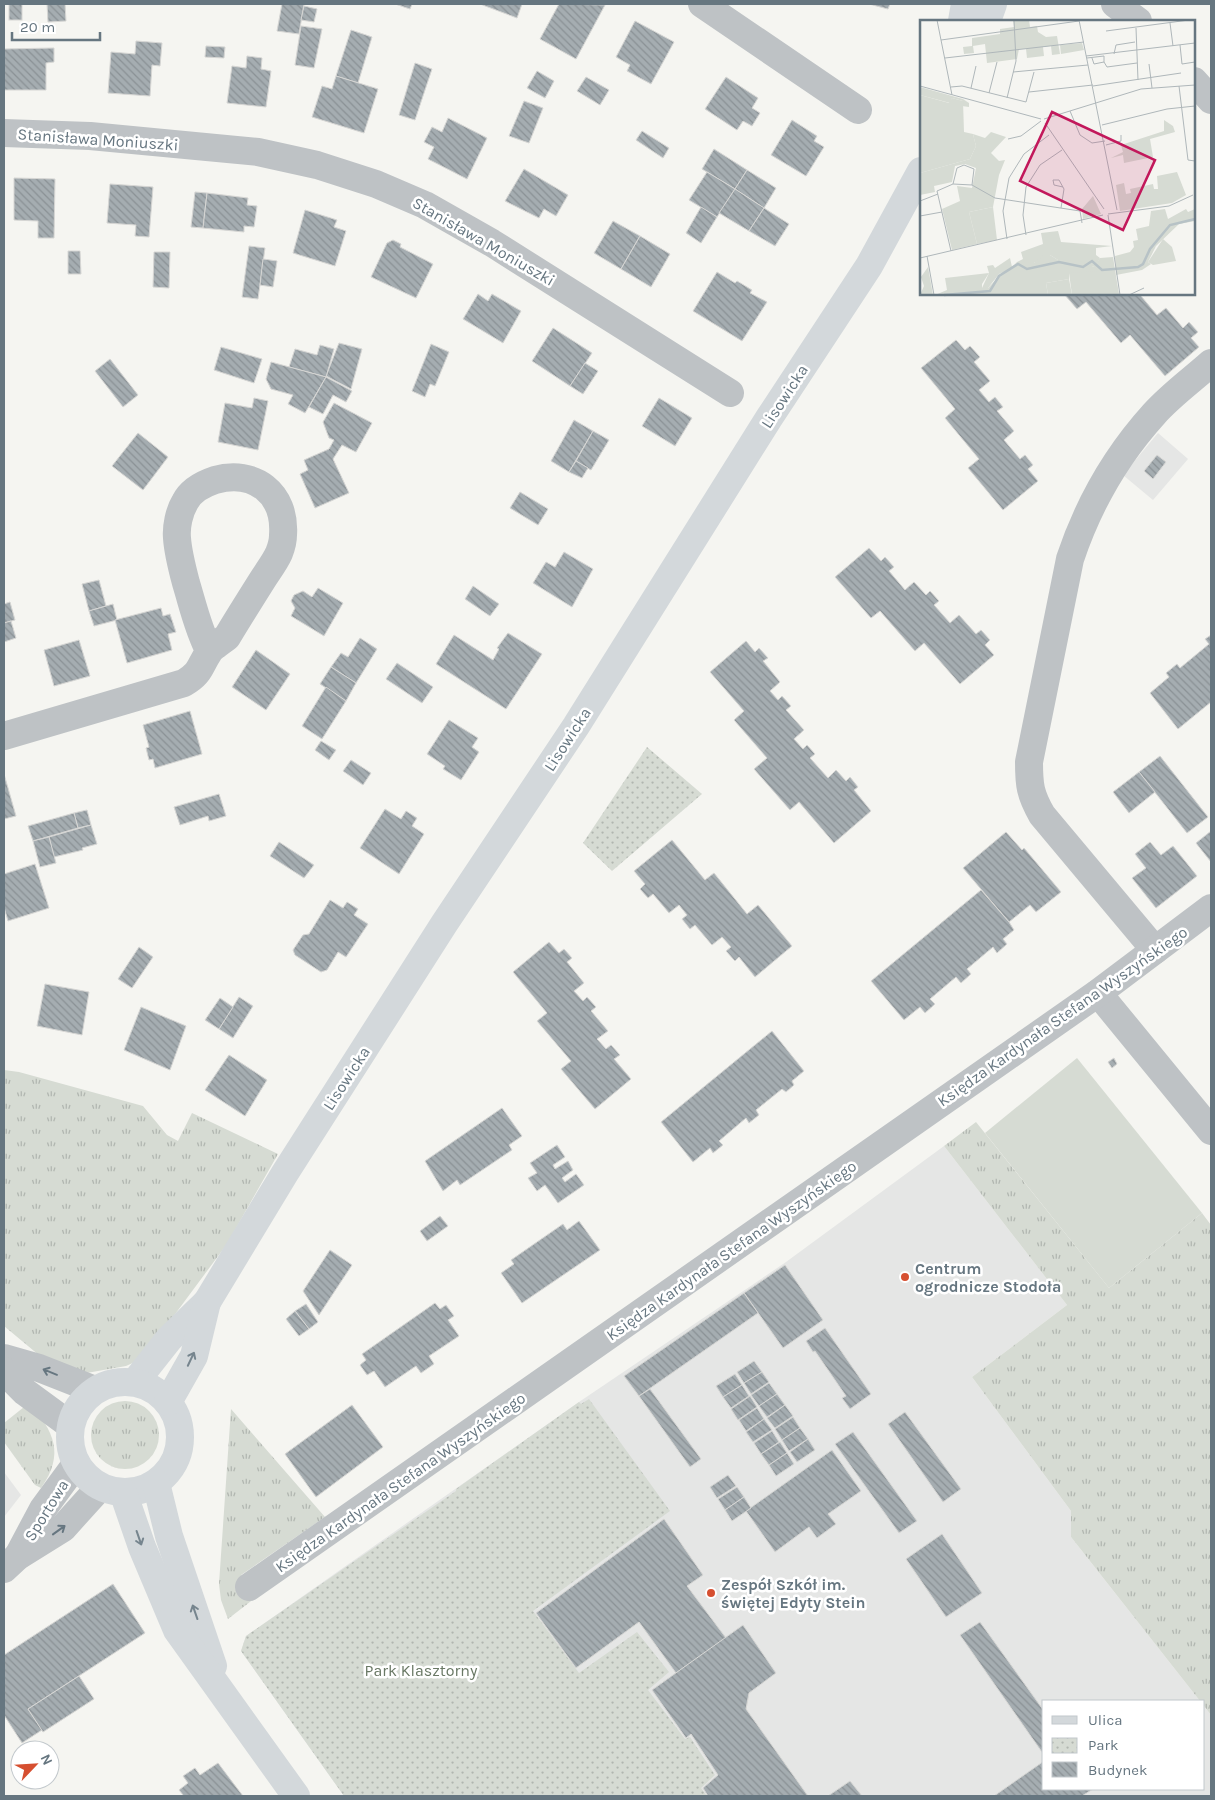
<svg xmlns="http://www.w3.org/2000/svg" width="1215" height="1800" viewBox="0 0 1215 1800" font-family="Karla,sans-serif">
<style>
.built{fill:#e5e6e5}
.grass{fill:url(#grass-tufts)}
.park{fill:url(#park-dots)}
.garden{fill:#d6dbd3}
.building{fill:url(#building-back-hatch);stroke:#d6d6d4}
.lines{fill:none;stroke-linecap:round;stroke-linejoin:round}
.minor{stroke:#bec2c5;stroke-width:28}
.tertiary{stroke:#bec2c5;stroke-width:28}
.secondary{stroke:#d3d8db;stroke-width:28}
.oneway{stroke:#76858e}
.oneway2{stroke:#667680}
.poi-dot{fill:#d64f30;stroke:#fff;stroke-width:2}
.labels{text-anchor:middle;stroke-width:5;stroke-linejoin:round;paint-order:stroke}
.street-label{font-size:16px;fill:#667680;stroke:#fff}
.poi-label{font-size:16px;font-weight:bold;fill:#667680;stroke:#fff;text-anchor:start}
.park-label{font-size:16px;fill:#697864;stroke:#fff}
.inset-river{fill:none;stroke:#b7c2c6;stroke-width:2.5}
.inset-road{fill:none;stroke:#afb7ba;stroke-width:1}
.view{fill:#c2185b;fill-opacity:0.15;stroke:#c2185b;stroke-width:2.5}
.inset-edge{fill:none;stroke:#667680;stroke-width:2.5}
</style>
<defs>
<pattern id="grass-tufts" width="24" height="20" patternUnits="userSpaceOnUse" patternTransform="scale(1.25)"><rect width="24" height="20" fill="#d6dbd3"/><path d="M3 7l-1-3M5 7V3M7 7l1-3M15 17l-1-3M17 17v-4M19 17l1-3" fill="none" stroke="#b1b6b0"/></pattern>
<pattern id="park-dots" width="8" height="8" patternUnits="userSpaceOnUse" patternTransform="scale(1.25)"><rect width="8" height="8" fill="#d6dbd3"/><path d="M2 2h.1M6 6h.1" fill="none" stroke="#b1b6b0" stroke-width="1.8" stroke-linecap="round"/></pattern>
<pattern id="building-back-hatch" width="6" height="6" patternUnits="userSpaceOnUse" patternTransform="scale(1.25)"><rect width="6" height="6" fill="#a5adb1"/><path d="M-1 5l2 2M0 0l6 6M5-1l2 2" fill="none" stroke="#8a9195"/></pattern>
</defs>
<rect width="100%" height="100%" fill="#f5f5f1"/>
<g class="built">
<path d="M1158,433L1188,459L1153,500L1123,475Z"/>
<path d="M944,1146L1067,1305L972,1377L1071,1511V1537L1200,1701H1044V1789H1204V1706L1211,1715V1796H344L241,1651L246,1636L579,1402L786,1262Z"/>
<path d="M4,1472L21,1495L4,1517Z"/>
</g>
<g class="grass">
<path d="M4,1070L19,1072L143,1106L167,1135L178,1141L192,1113L278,1154L227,1244L150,1348L137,1361L126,1366L81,1374L40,1356L4,1326Z"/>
<path d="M976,1122L1109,1288L1202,1213L1211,1225V1715L1204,1706V1701H1200L1071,1537V1511L972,1377L1067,1305L944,1146Z"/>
<circle cx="125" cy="1435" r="34"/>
<path d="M29,1403C54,1431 65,1454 41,1488L35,1485L4,1442V1423Z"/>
<path d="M231,1409L325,1517L241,1575L255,1598L228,1619L221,1600L219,1584Z"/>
</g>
<g class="park">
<path d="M647,747L702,794L612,871L583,843Z"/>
<path d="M589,1399L670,1511L533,1611L579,1673L637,1632L669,1672L648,1690L685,1739L690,1737L715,1775L701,1788L707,1796H344L241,1651L246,1636L456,1491V1489L579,1402L581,1404Z"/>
</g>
<path class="garden" d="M1077,1058L1202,1213L1109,1288L985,1133Z"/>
<g class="building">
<rect x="9" y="4" width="13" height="16"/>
<path d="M47,4H65L66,21L48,22Z"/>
<path d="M282,4H304L299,34L277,31Z"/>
<path d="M395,4H412L410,9Z"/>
<path d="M480,4H522L517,18Z"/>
<path d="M559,4L605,5L576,59L540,39Z"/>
<path d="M869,4H890L888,9Z"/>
<path d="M304,6L317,9L314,22L301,20Z"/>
<path d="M635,21L674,42L651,84L627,71L630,65L616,57Z"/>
<path d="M301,26L322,29L314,68L295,65Z"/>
<path d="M351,30L372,37L358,83L336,76Z"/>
<path d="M136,41L162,43L160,66L152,65L150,96L108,93L111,52L135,54Z"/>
<path d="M206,46L225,47L224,58L205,57Z"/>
<path d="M54,48V62L46,63V90H4V49Z"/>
<path d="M247,56L262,58L261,69L271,71L266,107L227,103L232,66L246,68Z"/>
<path d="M415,63L432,69L415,120L399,115Z"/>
<path d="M537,71L554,81L545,98L527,88Z"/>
<path d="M336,76L378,89L364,133L312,117L322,86L332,89Z"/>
<path d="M586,77L609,90L600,105L577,91Z"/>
<path d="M726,77L758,98L752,108L760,113L752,126L743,121L737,130L705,109Z"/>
<path d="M524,101L543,108L529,143L509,136Z"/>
<path d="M448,118L487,138L467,179L428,159L434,147L424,142L432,127L442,132Z"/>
<path d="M792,120L817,136L814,141L824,147L806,176L771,155Z"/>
<path d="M642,131L669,148L663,158L636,140Z"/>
<path d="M714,149L747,170L735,189L702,169Z"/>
<path d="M524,169L568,195L556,216L544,209L539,218L505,201Z"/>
<path d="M747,170L776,188L764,208L735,189Z"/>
<path d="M707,172L735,189L717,217L689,200Z"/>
<path d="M14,178L55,179L54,238H38V221L14,220Z"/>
<path d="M110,184L153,187L149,237L135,236L136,225L107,223Z"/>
<path d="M735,189L764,208L749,231L719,213Z"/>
<path d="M195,192L207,193L203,228L191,227Z"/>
<path d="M207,193L248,198L247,205L257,206L254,227L244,226V232L203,228Z"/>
<path d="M701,207L717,217L701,243L686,233Z"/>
<path d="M764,208L789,224L775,246L749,231Z"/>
<path d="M305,210L337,220L334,227L346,231L335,266L293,253Z"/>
<path d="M613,221L640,236L621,269L594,253Z"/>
<path d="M640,236L670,254L651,287L621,269Z"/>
<path d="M393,240L401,244L400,247L433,264L416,298L371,277L387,243Z"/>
<path d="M249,246L265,248L258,299L242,297Z"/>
<path d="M68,251H80L81,274H68Z"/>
<path d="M154,252H170L169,288L153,287Z"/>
<path d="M263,259L277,261L273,287L260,285Z"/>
<path d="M717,272L735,283L737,281L752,290L750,293L767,302L742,341L693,311Z"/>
<path d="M478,294L488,301L492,294L521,311L503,343L463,319Z"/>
<path d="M1064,294H1144L1141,296L1157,315L1166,308L1183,328L1189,322L1198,332L1191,338L1199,347L1165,376L1130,335L1121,343L1086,302L1077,309Z"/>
<path d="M553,328L592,353L570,386L532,361Z"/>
<path d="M956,340L965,350L970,346L980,357L974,362L990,381L979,390L989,402L995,397L1003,407L997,411L1014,431L1004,440L1020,459L1025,455L1033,465L1028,469L1038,481L1003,510L968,468L979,459L945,418L955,409L921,368Z"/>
<path d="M339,343L362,349L351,389L326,376Z"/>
<path d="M431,344L449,352L435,386L430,384L425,397L412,391Z"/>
<path d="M320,345L334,349L326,377L289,367L295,349L317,355Z"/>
<path d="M221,347L262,359L254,383L214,370Z"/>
<path d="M110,359L138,395L123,407L95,371Z"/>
<path d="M271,362L326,377L305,413L288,404L293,395L271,389L266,379Z"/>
<path d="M585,363L598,371L583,394L570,386Z"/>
<path d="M326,377L352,391L346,402L333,395L323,414L309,407Z"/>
<path d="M254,398L268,401L258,450L218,442L225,403L252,408Z"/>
<path d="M659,398L692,418L675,446L642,426Z"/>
<path d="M334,403L372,423L356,452L342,445L333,459L349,493L315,508L300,474L308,470L304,460L329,449L334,440L329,438L323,422Z"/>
<path d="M574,420L593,431L569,472L551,461Z"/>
<path d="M593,431L609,440L591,470L576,461Z"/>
<path d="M138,433L168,457L143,490L112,466Z"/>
<path d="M1157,455L1166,462L1153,479L1144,471Z"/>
<path d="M576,461L588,468L582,478L569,472Z"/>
<path d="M520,492L548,509L538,525L510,508Z"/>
<path d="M869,548L881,561L885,557L894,567L889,571L905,590L914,582L926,595L930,591L939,601L934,605L950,623L959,615L976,634L981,630L990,640L985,645L994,655L960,684L924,643L915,651L880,611L871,618L835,577Z"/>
<path d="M564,552L593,569L572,607L533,583L546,562L555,567Z"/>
<path d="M99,580L106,606L89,611L82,584Z"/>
<path d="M473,586L499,604L490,616L465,599Z"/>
<path d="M318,588L343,603L324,636L291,616L295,608L291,601L294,595L303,591L312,597Z"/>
<path d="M10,602L15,620L4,623V604Z"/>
<path d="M113,604L117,620L94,626L89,611Z"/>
<path d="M161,608L163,616L170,614L176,632L168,634L172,650L127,663L115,620Z"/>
<path d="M11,621L16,638L4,642V623Z"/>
<path d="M508,633L542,654L506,709L436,664L454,635L493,660L499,649L497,648Z"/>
<path d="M1211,635V702L1178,729L1150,693L1169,677L1166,673L1177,664L1180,668L1209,644L1205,639Z"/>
<path d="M360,638L377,649L356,683L331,667L341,653L348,657Z"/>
<path d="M79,640L90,676L54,686L44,650Z"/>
<path d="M746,641L755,652L759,648L768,658L763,661L780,682L770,691L778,700L782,696L791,706L786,710L804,730L794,739L803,749L807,745L815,754L810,758L828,778L836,770L846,781L850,777L858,787L854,790L871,811L834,843L799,802L790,810L754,769L767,758L734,720L744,711L710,672Z"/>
<path d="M256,650L290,674L266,710L232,687Z"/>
<path d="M397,663L433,687L422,703L386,679Z"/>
<path d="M331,667L356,683L346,701L320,684Z"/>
<path d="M326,687L346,701L322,739L302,726Z"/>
<path d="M190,711L202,754L155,768L153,759L149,760L146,748L149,747L143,725Z"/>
<path d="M449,720L478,738L472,747L479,752L461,780L443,769L445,766L427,754Z"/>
<path d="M321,741L336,750L329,760L315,750Z"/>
<path d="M1160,756L1208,817L1187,833L1139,772Z"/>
<path d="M351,760L371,773L363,785L343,771Z"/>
<path d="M1139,772L1155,792L1129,813L1113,792Z"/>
<path d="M4,774L16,816L4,819Z"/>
<path d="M219,794L226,816L209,821L208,816L180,825L174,807Z"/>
<path d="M385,809L401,819L406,811L417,818L412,826L424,834L399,874L360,848Z"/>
<path d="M87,810L91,825L78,828L74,813Z"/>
<path d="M74,813L78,828L33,841L28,826Z"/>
<path d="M91,825L97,844L82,848L83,850L54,857L49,837Z"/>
<path d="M1211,831V862L1196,843Z"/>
<path d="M1006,832L1022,850L1024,848L1061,892L1036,912L1030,905L1009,922L963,868Z"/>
<path d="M49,837L56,863L40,867L33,841Z"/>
<path d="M672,840L705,880L714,873L747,914L758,905L792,946L755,977L739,957L735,961L726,951L731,947L722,937L712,945L695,925L690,929L682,919L687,915L679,905L669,913L653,894L648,898L640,889L645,884L634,871Z"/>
<path d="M279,842L314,865L304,878L270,856Z"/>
<path d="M1150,842L1161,855L1173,846L1197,876L1156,908L1132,878L1146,868L1135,854Z"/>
<path d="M35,864L49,908L8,921L4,907V874Z"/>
<path d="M981,890L1009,922L1014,930L1003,939L1007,944L997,953L993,947L967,969L971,974L961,983L956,977L930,999L935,1004L925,1013L920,1007L904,1020L871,981Z"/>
<path d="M330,900L343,908L347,902L358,909L354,915L368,924L346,957L338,952L327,970L321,972L295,955L293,950L303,935L309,934Z"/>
<path d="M549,942L559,953L564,949L572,958L567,962L584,983L574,991L583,1001L587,997L596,1007L591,1011L608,1031L597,1039L606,1049L611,1045L620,1055L614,1059L631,1079L595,1109L561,1069L571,1061L537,1021L547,1013L513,972Z"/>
<path d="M139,947L153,957L132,988L118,979Z"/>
<path d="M45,984L89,992L82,1035L37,1026Z"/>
<path d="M239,997L253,1006L233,1038L219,1029Z"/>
<path d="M220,998L233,1007L219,1029L205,1020Z"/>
<path d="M141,1007L186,1026L170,1070L124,1050Z"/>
<path d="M772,1031L804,1071L792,1081L794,1085L786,1092L782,1089L756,1110L759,1115L749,1123L746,1118L719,1141L723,1145L713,1153L710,1148L693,1162L661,1122Z"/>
<path d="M229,1055L267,1080L245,1116L205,1090Z"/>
<path d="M1114,1058L1117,1064L1112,1068L1108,1062Z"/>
<path d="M502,1108L522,1136L509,1145L512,1150L460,1185L457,1180L443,1191L425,1161Z"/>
<path d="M557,1145L565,1157L553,1165L555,1169L568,1161L573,1170L562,1178L565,1182L576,1174L584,1185L558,1203L545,1185L537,1191L528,1178L537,1173L530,1163Z"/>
<path d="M440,1216L448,1226L427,1241L420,1231Z"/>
<path d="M579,1221L600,1250L522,1303L501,1273L514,1264L511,1260L563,1224L567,1230Z"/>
<path d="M330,1250L352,1265L319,1315L303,1291Z"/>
<path d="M785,1265L823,1320L783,1348L744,1293Z"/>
<path d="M744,1293L758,1313L639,1396L624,1376Z"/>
<path d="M435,1303L440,1309L446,1305L454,1316L448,1320L459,1336L429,1356L434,1364L421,1373L416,1366L385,1387L374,1371L367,1375L360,1365L366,1360L362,1354Z"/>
<path d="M306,1304L318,1322L309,1329L295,1311Z"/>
<path d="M295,1311L309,1329L299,1336L286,1319Z"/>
<path d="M825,1328L871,1394L850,1409L842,1398L846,1396L815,1351L813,1352L806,1341Z"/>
<path d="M754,1361L762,1372L744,1383L737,1372Z"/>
<path d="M762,1372L769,1382L751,1394L744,1383Z"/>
<path d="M735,1374L742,1385L723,1397L716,1386Z"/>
<path d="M769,1383L777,1394L759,1406L751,1395Z"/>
<path d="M742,1385L749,1396L731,1408L723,1397Z"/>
<path d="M650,1389L701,1459L690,1467L639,1396Z"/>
<path d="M777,1394L785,1405L767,1417L759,1406Z"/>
<path d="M750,1396L757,1407L738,1420L731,1409Z"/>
<path d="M352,1405L383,1447L316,1497L285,1454Z"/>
<path d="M785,1405L793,1416L775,1428L767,1418Z"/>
<path d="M757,1408L764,1419L746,1431L739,1420Z"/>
<path d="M905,1412L961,1489L943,1502L888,1424Z"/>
<path d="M793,1417L800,1428L782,1440L775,1429Z"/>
<path d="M764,1419L772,1430L753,1442L746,1432Z"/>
<path d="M800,1428L808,1439L789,1451L782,1440Z"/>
<path d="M772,1431L779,1442L761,1454L754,1443Z"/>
<path d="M853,1432L917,1521L899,1533L835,1444Z"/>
<path d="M808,1439L815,1450L797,1462L790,1452Z"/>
<path d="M780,1442L787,1453L769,1465L761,1454Z"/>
<path d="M832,1450L861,1491L828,1514L836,1524L817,1538L809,1527L775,1552L746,1511Z"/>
<path d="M787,1453L794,1464L776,1476L769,1465Z"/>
<path d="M728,1475L736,1486L717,1498L710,1487Z"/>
<path d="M737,1487L744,1497L725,1510L718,1499Z"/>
<path d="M744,1497L751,1508L732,1521L725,1510Z"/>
<path d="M664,1519L703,1575L687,1586L726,1638L676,1673L639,1622L576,1668L536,1613Z"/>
<path d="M942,1534L982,1593L946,1617L906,1559Z"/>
<path d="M113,1584L145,1633L28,1709L42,1730L22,1743L4,1715V1655Z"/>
<path d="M980,1622L1044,1711V1755L960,1635Z"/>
<path d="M743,1625L776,1673L749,1693L746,1709L808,1796H708L703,1788L718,1775L691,1734L686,1738L652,1690Z"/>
<path d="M79,1676L94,1699L43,1732L28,1709Z"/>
<path d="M1044,1761V1789H1093L1082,1796H994Z"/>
<path d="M218,1763L243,1796H184L179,1790L188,1783L183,1776L195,1768L200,1775Z"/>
<path d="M850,1781L862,1796H828Z"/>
</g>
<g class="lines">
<g class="minor">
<path d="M702,4L858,110"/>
<path d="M4,133L90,136L258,152L317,165L376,184L425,205L492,243L730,393"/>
<path d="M4,736L184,683C201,673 199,667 209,652C211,648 222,641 227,637C239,617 251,598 263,579C268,571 275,562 279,553C281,548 283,540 283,535C286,493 254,469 215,480C203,484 191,490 185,502C179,512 176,527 177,538C178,553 182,568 186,583C193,606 198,629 209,650"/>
<path d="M1155,950L1042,815C1030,794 1029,785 1029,762L1070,559C1088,505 1116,456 1154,414C1171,395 1192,380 1211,363"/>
<path d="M1098,993L1211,1131"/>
<path d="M18,1556L43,1509L76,1464"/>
<path d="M4,1569L18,1556L63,1528L100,1487"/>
<path d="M249,1587L1098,993L1211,908"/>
</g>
<g class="tertiary">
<path d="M1115,4L1138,21"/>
<path d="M1194,81L1211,100"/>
<path d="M4,1358L39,1368L95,1390"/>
<path d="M4,1371L25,1392L70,1425"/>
</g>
<g class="secondary">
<path d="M962,21L965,4"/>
<path d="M987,21L993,4"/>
<path d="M135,1382L169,1339L207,1302L285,1173L444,924L576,726L769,418L869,266L921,171"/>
<circle cx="125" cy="1437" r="55"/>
<path d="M168,1402L194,1356L207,1302"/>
<path d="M156,1483L169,1536L213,1666"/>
<path d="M123,1492L142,1547L177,1630L296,1796"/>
</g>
</g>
<defs><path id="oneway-shaft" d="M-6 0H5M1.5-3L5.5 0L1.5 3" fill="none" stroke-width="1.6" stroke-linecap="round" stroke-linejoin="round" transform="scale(1.25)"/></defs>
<g class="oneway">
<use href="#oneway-shaft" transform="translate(191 1359) rotate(-65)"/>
<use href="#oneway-shaft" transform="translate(139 1538) rotate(71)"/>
<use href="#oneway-shaft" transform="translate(195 1612) rotate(-109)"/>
</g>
<g class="oneway2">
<use href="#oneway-shaft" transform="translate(50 1372) rotate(-158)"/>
<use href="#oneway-shaft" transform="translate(59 1530) rotate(-36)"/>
</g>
<g class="poi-dot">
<circle cx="905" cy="1277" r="5"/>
<circle cx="711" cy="1593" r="5"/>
</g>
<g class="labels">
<g class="street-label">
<text transform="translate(98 139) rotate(4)" y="6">Stanisława Moniuszki</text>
<text transform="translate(484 241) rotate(30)" y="6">Stanisława Moniuszki</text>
<text transform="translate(784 396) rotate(-57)" y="6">Lisowicka</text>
<text transform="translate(567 739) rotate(-57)" y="6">Lisowicka</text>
<text transform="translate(1062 1016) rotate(-35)" y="6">Księdza Kardynała Stefana Wyszyńskiego</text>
<text transform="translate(346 1078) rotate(-57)" y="6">Lisowicka</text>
<text transform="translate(731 1250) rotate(-35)" y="6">Księdza Kardynała Stefana Wyszyńskiego</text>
<text transform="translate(400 1482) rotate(-35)" y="6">Księdza Kardynała Stefana Wyszyńskiego</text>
<text transform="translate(46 1510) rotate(-58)" y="6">Sportowa</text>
</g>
<g class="poi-label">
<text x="915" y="1274">Centrum<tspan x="915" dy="18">ogrodnicze Stodoła</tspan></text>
<text x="721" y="1590">Zespół Szkół im.<tspan x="721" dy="18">świętej Edyty Stein</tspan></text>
</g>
<g class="park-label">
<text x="421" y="1676">Park Klasztorny</text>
</g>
</g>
<g transform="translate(920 20)">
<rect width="275" height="275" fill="#f5f5f1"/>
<path d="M93,0H109L110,7L117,6L118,12L126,17L137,16L140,34L132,35L131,26L123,27L124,36L107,38L106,29H99L97,39L67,43L65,24L53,26L54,33L44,34L43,27L52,26V18L80,14V9L94,7ZM162,23L164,30L141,34L140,25ZM0,67L43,79L49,83V87L42,86L43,81L32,78L30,83L0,75ZM244,100L253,106L255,112L230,119L233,137L204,143L203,135L191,138L203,132L201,125L244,111ZM71,112L86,117L71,133L79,141L85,140L79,155L73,187L49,192L57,224L32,230L22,189L40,181L37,166L52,168L56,148L45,144L35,146L32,162L14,166L15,172L0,175V153L50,139L56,126L53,114L65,118ZM173,176L181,194L163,199L162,189ZM138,211L141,222L192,226L176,228V235L180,238L175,247L138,240L130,235L114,243H98L92,248L79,254L68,268H62L69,253L67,246L73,245L75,248L90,238L92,247L97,242L103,239L101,232L123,224L121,213ZM243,219L252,227L256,241L233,245L228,242Z" fill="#d6dbd3"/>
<path d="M245,189L248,199L266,189L268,192L275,189V201L259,204L236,226L228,242L231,244L222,250L196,255L195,236L210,232L214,227L213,221L218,220L216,209L229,206L231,191ZM124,235H130L138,240L160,241L174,247L180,238L193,237L199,275L149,253V259L126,263L128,275H15L27,270L25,258L69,253L62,264V268H68L86,249L101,242L114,243ZM8,247L13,275H0L4,266L1,257Z" fill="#d6dbd3"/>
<path d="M149,259L152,275H128L126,263Z" fill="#d6dbd3"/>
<path d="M257,152L266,175L252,183L200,191L196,165L204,163L206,174L211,173L210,169L233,164L234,169H238L237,156ZM194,250L199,275H152L149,253Z" fill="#d6dbd3"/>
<path d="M0,75L29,83L32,78L43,81L44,112L53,114L56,126L50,139L0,153ZM73,187L77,220L57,224L49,192Z" fill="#d6dbd3"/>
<path class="inset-river" d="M24,275L70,271L79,256L98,244L107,249L139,242L163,247L172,241L182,250L218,247L223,244L230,229L250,205L275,199"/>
<path class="inset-road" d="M17,0L32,75M159,0L197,190M250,3L253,26M216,8L218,60M186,11L269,0M21,20L159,1M260,25L262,44L275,42M194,34L196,25L215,22M166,36L275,23M25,38L164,22M167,38L184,36M172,38L174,44L184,42V36M184,42L187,47L217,43M229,44L232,68M93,52L168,45M0,66L121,99M173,66L261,53M259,66L268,140L275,141M31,67L42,66L106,82L114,52M51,68L56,46M109,72L173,65M69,73L77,42M87,78L96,41L94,0M150,91L160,115L172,123L185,121M124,99L221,69L275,65M125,103L184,189M182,105L247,89L275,86M88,119L101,116L121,101M186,125L201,121V115M33,164L37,148L44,145L54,149L52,165M0,181L18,174M141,188L144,169L139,160H133L134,165L143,167M188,194L249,186L273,175M188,195L200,275M0,196L22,192M106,215L103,195L106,167L120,145L142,130M87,219L83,191L89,158L104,134L129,115M31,231L17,171L33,164L52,165L75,178L160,191L162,203M7,236L14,275M0,238L183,195M209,275L224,268"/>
<path class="view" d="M132,92L235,140L203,210L100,161Z"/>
<rect width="275" height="275" class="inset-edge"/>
</g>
<rect width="1215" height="1800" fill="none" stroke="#667680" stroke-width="10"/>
<rect x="1042" y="1700" width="162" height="90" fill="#ffffff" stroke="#c2c8cc"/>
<rect x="1052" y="1716" width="25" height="8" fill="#d3d8db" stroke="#c2c8cc"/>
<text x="1088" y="1725" font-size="15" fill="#667680">Ulica</text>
<rect x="1052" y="1738" width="25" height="15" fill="url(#park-dots)" stroke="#c2c8cc"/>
<text x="1088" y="1750" font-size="15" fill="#667680">Park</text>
<rect x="1052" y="1762" width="25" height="15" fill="url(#building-back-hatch)" stroke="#c2c8cc"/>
<text x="1088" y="1775" font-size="15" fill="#667680">Budynek</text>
<g transform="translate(35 1765) rotate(65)"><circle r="24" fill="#ffffff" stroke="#c2c8cc"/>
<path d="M0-4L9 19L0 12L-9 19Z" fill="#d64f30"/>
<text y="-8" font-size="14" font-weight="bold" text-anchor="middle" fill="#667680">N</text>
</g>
<path d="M12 32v8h88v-8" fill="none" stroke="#667680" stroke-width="2.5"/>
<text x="20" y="32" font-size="15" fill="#667680" stroke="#ffffff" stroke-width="4" paint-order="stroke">20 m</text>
</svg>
